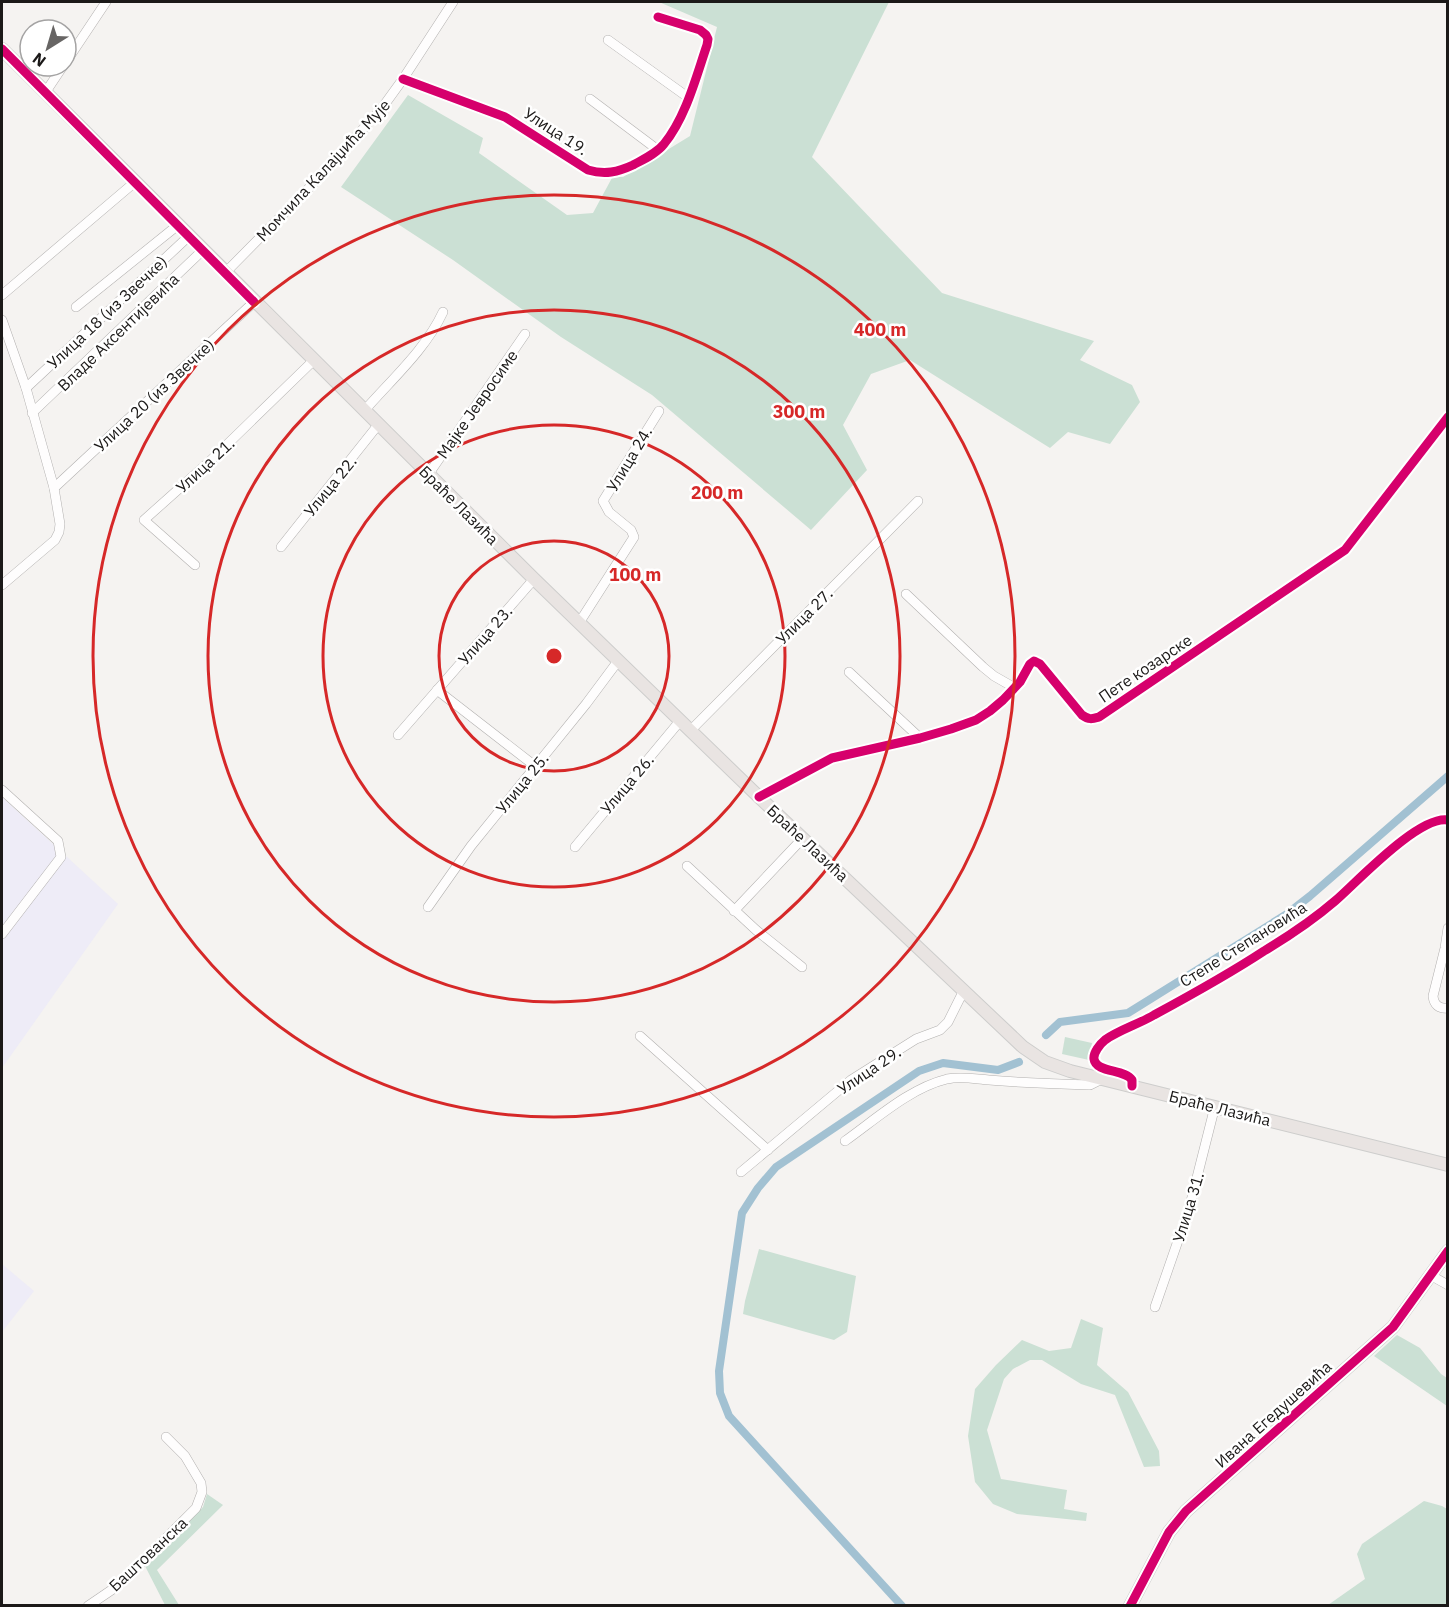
<svg xmlns="http://www.w3.org/2000/svg" width="1449" height="1607" viewBox="0 0 1449 1607" font-family="'IBM Plex Sans',sans-serif">
<style>
.industrial{fill:#eeecf7}
.green{fill:#cbe0d4}
.lines{fill:none;stroke-linecap:round;stroke-linejoin:round}
.canal{stroke:#a2c1d2;stroke-width:8}
.minor-casing{stroke:#b2b0af;stroke-width:10}
.major-casing{stroke:#cdcdcc;stroke-width:14}
.minor{stroke:#fefdfd;stroke-width:9}
.major{stroke:#e9e4e2;stroke-width:12}
.cycleway-casing{stroke:#fff;stroke-width:13}
.cycleway{stroke:#d6006c;stroke-width:9}
.ring{fill:none;stroke:#d62828;stroke-width:3}
.labels{text-anchor:middle;stroke-width:5;stroke-linejoin:round;paint-order:stroke}
.street-label{font-size:16px;fill:#1b1918;stroke:#fff}
.centre{fill:#d62828;stroke:#fff;stroke-width:3}
.ring-label{font-size:18px;text-anchor:middle;font-weight:bold;fill:#d62828;stroke:#fff;stroke-width:5;stroke-linejoin:round;paint-order:stroke}
</style>
<rect width="100%" height="100%" fill="#f5f3f1"/>
<g class="industrial">
<path d="M2,797L118,904L2,1068Z"/>
<path d="M2,1264L34,1291L2,1332Z"/>
</g>
<g class="green">
<path d="M659,2H889L812,157L942,293L1094,341L1080,360L1132,385L1140,402L1110,444L1068,432L1050,448L910,360L871,374L843,425L867,470L811,530L652,395L561,337L453,260L341,187L408,95L483,138L479,153L567,215L593,213L613,176L623,177L690,136L717,27Z"/>
<path d="M1065,1037L1092,1043L1089,1060L1062,1054Z"/>
<path d="M759,1249L856,1276L847,1332L834,1340L743,1314L745,1301Z"/>
<path d="M1081,1319L1103,1328L1097,1365L1128,1392L1159,1451L1160,1466L1144,1467L1115,1395L1081,1384L1042,1360H1030L1013,1369L1004,1379L987,1430L1001,1479L1067,1490L1064,1509L1087,1513L1086,1521L1017,1514L993,1504L975,1482L968,1436L975,1389L996,1365L1022,1340L1049,1351L1071,1348Z"/>
<path d="M1397,1335L1420,1348L1441,1374L1447,1378V1406L1374,1356Z"/>
<path d="M207,1494L223,1505L157,1570L179,1605H165L145,1566L203,1507Z"/>
<path d="M1424,1501L1442,1506L1447,1509V1605H1328L1365,1579L1357,1554L1362,1544Z"/>
</g>
<g class="lines">
<g class="canal">
<path d="M1046,1035L1060,1022L1128,1013L1287,914L1310,896L1448,776"/>
<path d="M902,1606L729,1416L720,1393L719,1371L742,1213L758,1188L776,1167L919,1071L943,1063L998,1070L1019,1062"/>
</g>
<g class="minor-casing">
<g id="minor">
<path d="M608,40L689,98"/>
<path d="M66,62L106,2"/>
<path d="M403,79L505,117L588,170C605,175 618,172 633,165C644,159 657,153 664,144C686,117 696,77 707,45L708,39L706,35L700,30L658,17"/>
<path d="M45,93L63,66"/>
<path d="M590,99L658,150"/>
<path d="M225,273L310,187L382,108L403,79L453,2"/>
<path d="M2,295L135,182"/>
<path d="M76,307L178,225"/>
<path d="M2,320L26,388L54,488L60,524L59,532L55,540L2,585"/>
<path d="M26,388L189,236"/>
<path d="M364,411C391,380 426,349 443,312"/>
<path d="M32,413L203,250"/>
<path d="M428,475L525,334"/>
<path d="M54,488L254,302"/>
<path d="M281,547L378,425"/>
<path d="M195,565L144,520L209,462L313,361"/>
<path d="M906,594L983,667L994,676L1015,688"/>
<path d="M579,623L634,537L631,530L609,512L603,501L659,411"/>
<path d="M849,672L920,738"/>
<path d="M437,690L535,766"/>
<path d="M690,731L918,501"/>
<path d="M398,735L534,579"/>
<path d="M2,790L58,841L61,857L2,934"/>
<path d="M759,797L832,758L920,738L951,729L976,720L990,711L1003,700L1020,682L1030,664L1034,661L1040,664L1082,715C1089,720 1092,719 1099,717L1345,550L1448,417"/>
<path d="M575,847L680,721"/>
<path d="M687,866L756,930L802,967"/>
<path d="M428,907L471,846L586,704L618,661"/>
<path d="M734,911L803,838"/>
<path d="M1448,928L1445,948L1433,996C1434,1005 1439,1009 1448,1008"/>
<path d="M640,1036L768,1150"/>
<path d="M1132,1086V1080C1125,1069 1096,1073 1094,1059C1093,1053 1100,1044 1105,1040C1119,1030 1139,1024 1154,1015C1191,995 1229,974 1264,951C1289,936 1313,920 1335,901C1357,882 1419,815 1448,820"/>
<path d="M845,1141C876,1119 910,1088 947,1079C961,1076 975,1079 989,1080C1023,1083 1057,1084 1090,1085L1102,1079"/>
<path d="M741,1172L851,1080L916,1039L940,1030L948,1022L964,990"/>
<path d="M1430,1275L1448,1285"/>
<path d="M1155,1307L1189,1209L1215,1106"/>
<path d="M88,1606L113,1589L135,1569L196,1508L202,1492L201,1483L185,1456L166,1437"/>
</g>
</g>
<g class="major-casing">
<g id="major">
<path d="M2,49L534,579L759,797L1023,1047L1045,1062L1070,1071L1448,1165"/>
<path d="M1130,1606L1169,1532L1186,1511L1393,1327L1448,1251"/>
</g>
</g>
<use href="#minor" class="minor"/>
<use href="#major" class="major"/>
<g class="cycleway-casing">
<g id="cycleway">
<path d="M2,49L254,302"/>
<path d="M403,79L505,117L588,170C605,175 618,172 633,165C644,159 657,153 664,144C686,117 696,77 707,45L708,39L706,35L700,30L658,17"/>
<path d="M759,797L832,758L920,738L951,729L976,720L990,711L1003,700L1020,682L1030,664L1034,661L1040,664L1082,715C1089,720 1092,719 1099,717L1345,550L1448,417"/>
<path d="M1132,1086V1080C1125,1069 1096,1073 1094,1059C1093,1053 1100,1044 1105,1040C1119,1030 1139,1024 1154,1015C1191,995 1229,974 1264,951C1289,936 1313,920 1335,901C1357,882 1419,815 1448,820"/>
<path d="M1130,1606L1169,1532L1186,1511L1393,1327L1448,1251"/>
</g>
</g>
<use href="#cycleway" class="cycleway"/>
</g>
<g class="ring">
<circle cx="554" cy="656" r="115"/>
<circle cx="554" cy="656" r="231"/>
<circle cx="554" cy="656" r="346"/>
<circle cx="554" cy="656" r="461"/>
</g>
<g class="labels">
<g class="street-label">
<text transform="translate(556 131) rotate(33)" y="6">Улица 19.</text>
<text transform="translate(323 170) rotate(-47)" y="6">Момчила Калајџића Мује</text>
<text transform="translate(107 312) rotate(-43)" y="6">Улица 18 (из Звечке)</text>
<text transform="translate(118 332) rotate(-44)" y="6">Владе Аксентијевића</text>
<text transform="translate(154 395) rotate(-43)" y="6">Улица 20 (из Звечке)</text>
<text transform="translate(477 404) rotate(-55)" y="6">Мајке Јевросиме</text>
<text transform="translate(629 459) rotate(-59)" y="6">Улица 24.</text>
<text transform="translate(205 465) rotate(-43)" y="6">Улица 21.</text>
<text transform="translate(330 486) rotate(-51)" y="6">Улица 22.</text>
<text transform="translate(459 505) rotate(45)" y="6">Браће Лазића</text>
<text transform="translate(804 616) rotate(-45)" y="6">Улица 27.</text>
<text transform="translate(485 635) rotate(-49)" y="6">Улица 23.</text>
<text transform="translate(1145 668) rotate(-34)" y="6">Пете козарске</text>
<text transform="translate(522 783) rotate(-51)" y="6">Улица 25.</text>
<text transform="translate(627 784) rotate(-50)" y="6">Улица 26.</text>
<text transform="translate(808 843) rotate(43)" y="6">Браће Лазића</text>
<text transform="translate(1243 944) rotate(-32)" y="6">Степе Степановића</text>
<text transform="translate(869 1070) rotate(-34)" y="6">Улица 29.</text>
<text transform="translate(1220 1108) rotate(14)" y="6">Браће Лазића</text>
<text transform="translate(1188 1207) rotate(-73)" y="6">Улица 31.</text>
<text transform="translate(1273 1414) rotate(-42)" y="6">Ивана Егедушевића</text>
<text transform="translate(148 1554) rotate(-43)" y="6">Баштованска</text>
</g>
</g>
<circle cx="554" cy="656" r="9" class="centre"/>
<g class="ring-label">
<text x="880" y="336">400 m</text>
<text x="799" y="418">300 m</text>
<text x="717" y="499">200 m</text>
<text x="635" y="581">100 m</text>
</g>
<rect width="1449" height="1607" fill="none" stroke="#1b1918" stroke-width="6"/>
<g transform="translate(48 48) rotate(217)"><circle r="28" fill="#ffffff" stroke="#a4a3a3" stroke-width="1.5"/>
<path d="M0-4.5L10 22L0 15L-10 22Z" fill="#676564"/>
<text y="-9" font-size="16" font-weight="bold" text-anchor="middle" fill="#1b1918">N</text>
</g>
</svg>
